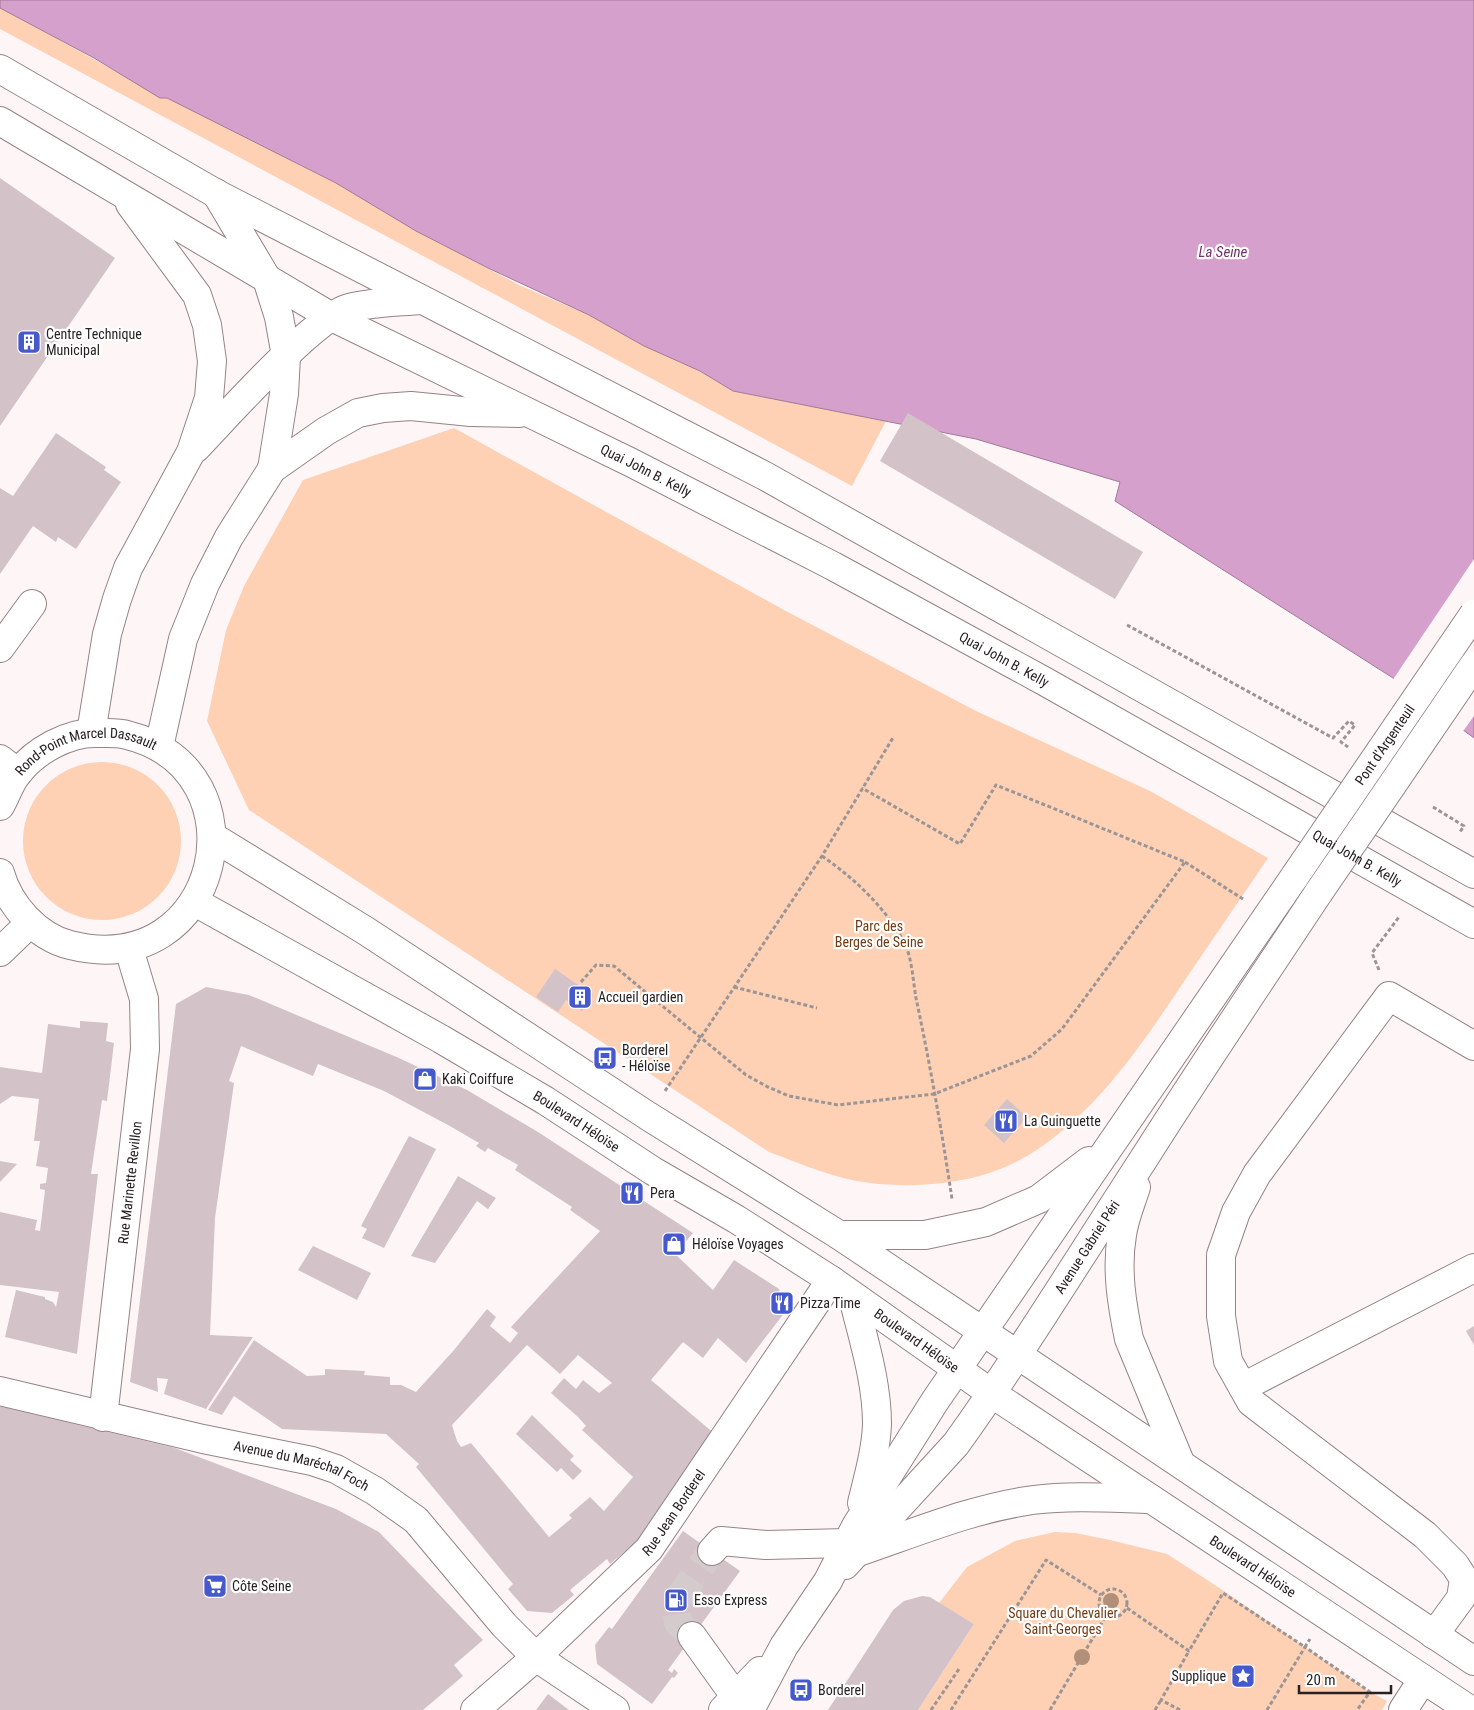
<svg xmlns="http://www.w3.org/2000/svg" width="1474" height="1710" viewBox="0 0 1474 1710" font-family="'Roboto Condensed',sans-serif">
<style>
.green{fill:#fed0b4}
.water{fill:#d5a0cc;stroke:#a17a99}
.pier{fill:#fef6f6}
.building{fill:#d4c2c9;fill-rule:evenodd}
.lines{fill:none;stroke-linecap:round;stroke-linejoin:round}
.minor-tunnel{stroke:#d3cbcc;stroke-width:28;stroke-dasharray:28 14;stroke-linecap:butt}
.minor-casing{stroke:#958385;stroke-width:30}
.major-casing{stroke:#958385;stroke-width:30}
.path{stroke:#9c9595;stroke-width:3;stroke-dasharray:4 2.5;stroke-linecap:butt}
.minor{stroke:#fff;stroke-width:28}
.major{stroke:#fff;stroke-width:28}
.major-bridge-casing{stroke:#958385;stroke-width:30;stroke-linecap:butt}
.major-bridge{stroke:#fff;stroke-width:28}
.tree{fill:#b18f79}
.labels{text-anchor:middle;stroke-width:4.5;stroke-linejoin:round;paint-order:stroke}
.poi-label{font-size:14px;fill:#282122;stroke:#fff;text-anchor:start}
.street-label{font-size:14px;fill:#282122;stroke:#fff}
.park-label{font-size:14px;fill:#723b13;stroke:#fff}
.water-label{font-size:15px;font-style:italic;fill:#71336a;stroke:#fff}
</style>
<rect width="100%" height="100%" fill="#fef6f6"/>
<g class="green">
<path d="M0,7L151,91L160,98H167L336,183L425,235L521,286L589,315L700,371L733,391L886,421L852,486L0,29Z"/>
<path d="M454,428L784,610L976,711L1150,791L1268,858C1240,900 1211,941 1183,983C1140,1047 1095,1115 1027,1156C982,1183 922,1189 870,1183C835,1179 801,1164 769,1152L249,810L207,721L226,630L244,586L303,480Z"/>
<circle cx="102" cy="841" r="79"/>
<path d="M1055,1532L1075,1533L1110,1540L1167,1554L1221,1589L1370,1692L1387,1701L1382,1710H918L974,1624L939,1603L967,1567L1015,1541Z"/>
</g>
<path class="water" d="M0,0H1474V738L1393,678L1115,501L1120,482L976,439L733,391L700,371L644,346L589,315L488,268L416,231L336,183L167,98H160L94,58L0,8Z"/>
<path class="pier" d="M1474,559V716L1461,734L1392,681Z"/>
<g class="building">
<path d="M0,178L115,258L0,426Z"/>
<path d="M908,413L1143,552L1115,599L880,461Z"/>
<path d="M56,433L106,467L104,470L121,482L76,549L58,537L56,542L33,526L0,574V488L13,496Z"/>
<path d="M555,969L593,995L582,1011L566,1000L558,1012L536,997Z"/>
<path d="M206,987L249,995L399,1058L467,1090L538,1132L693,1233L675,1254L713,1290L734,1260L779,1289L785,1312L746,1363L718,1338L703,1358L683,1342L651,1380L716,1435L654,1522L637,1541L610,1564L607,1559L570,1590L574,1595L552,1613L527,1611L508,1589L513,1584L416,1467L419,1464L386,1434L282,1429L234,1396L222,1415L208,1410L254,1340L307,1376L325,1375V1369L365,1371L364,1375L390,1377V1385H401L416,1392L454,1350L487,1309L496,1317L490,1326L510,1343L518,1333L511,1327L600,1231L570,1210L572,1207L515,1170L518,1165L488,1148L485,1152L476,1146L479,1143L448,1125L384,1091L318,1064L313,1076L241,1046L229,1081L234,1083L215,1218L210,1335L253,1337L206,1409L164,1394L168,1379L157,1378L158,1392L130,1382L176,1004ZM527,1345L560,1374L578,1355L612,1383L599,1393L583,1380L576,1389L564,1378L551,1393L578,1417L586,1426L582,1430L633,1477L604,1511L590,1497L569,1515L572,1518L549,1537L471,1443L461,1447L457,1441L452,1425Z"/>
<path d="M80,1021L108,1023L106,1041L114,1043L107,1101L102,1100L91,1174H98L77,1354L5,1337L16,1290L45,1297V1299L53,1302L56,1307L59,1292L0,1285V1212L37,1220L35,1230L40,1231L45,1190L40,1189V1184L46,1183L48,1168L36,1166L40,1141H34L39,1099L12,1096L0,1104V1067L42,1073L48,1024L80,1028Z"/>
<path d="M1007,1099L1027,1117L1004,1143L984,1125Z"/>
<path d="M409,1136L436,1149L384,1248L362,1238L367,1229L361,1226Z"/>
<path d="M0,1161L17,1164L0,1182Z"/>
<path d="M458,1176L496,1198L488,1209L477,1201L435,1263L411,1256Z"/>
<path d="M313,1246L371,1273L357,1300L298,1270Z"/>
<path d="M1474,1326V1345L1466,1331Z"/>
<path d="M0,1406L175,1448L336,1509L379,1532L483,1640L454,1665L463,1676L423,1710H0Z"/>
<path d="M532,1415L574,1456L570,1460L582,1471L573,1480L561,1468L557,1472L516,1434Z"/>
<path d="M683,1531L740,1571L668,1670L672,1673L674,1669L678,1673L674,1678L672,1677L652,1704L597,1664L595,1645L609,1627L612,1629Z"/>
<path d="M922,1596L930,1597L974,1624L918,1710H828L893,1610L904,1601Z"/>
<path d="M548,1694L569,1710H536Z"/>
</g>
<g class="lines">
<path class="minor-tunnel" d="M692,1636L678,1623L675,1603L712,1551"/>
<g class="minor-casing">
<g id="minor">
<path d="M0,648L32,604"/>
<path d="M0,759L18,773"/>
<path d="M1243,1387L1474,1268"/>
<path id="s1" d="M0,1391L203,1439L312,1461L336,1469L375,1491L416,1520L504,1625L536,1657L615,1710"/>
<path id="s2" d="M103,1417L145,1049L144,999L129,949"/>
<path d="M712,1551L721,1541L766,1545L847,1543"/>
<path d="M1434,1635L1461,1598L1464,1579L1455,1565L1425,1535L1251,1402L1228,1361L1221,1316V1255L1236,1212L1257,1174L1389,996L1474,1046"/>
<path d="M692,1636L735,1696"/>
<path id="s3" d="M475,1710L536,1657L649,1549L831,1280"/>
<path d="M1403,1710L1423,1679"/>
</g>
</g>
<g class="major-casing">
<g id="major">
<path d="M0,69L215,193L765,476L1474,874"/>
<path id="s4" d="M0,121L330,316L630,462L833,566L1044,681L1474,924"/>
<path d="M216,193L267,279L279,317L286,356L284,394L272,469"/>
<path d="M196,448C226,417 314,317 349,308C372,302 398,302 421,300"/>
<path d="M91,733L107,634L117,599L128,568L191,452L209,398L212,361L207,325L197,295L130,204"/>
<path d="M159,747L183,639L205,584L229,537L272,469L326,431L358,413L383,408L411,406L471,412L519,413"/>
<path id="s5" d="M0,806C6,796 10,782 18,773C35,751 68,732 97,733C106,733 118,732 127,735C268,770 221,983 70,945C37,937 9,905 0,873"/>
<path d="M213,837L366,931L648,1116L839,1235L1474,1661"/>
<path id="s6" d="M195,902L441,1039L546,1101L653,1171L736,1219L831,1280L991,1393L1470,1710"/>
<path d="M0,952L30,923"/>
<path d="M1136,1187C1131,1203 1124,1219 1122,1235C1116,1270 1122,1305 1129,1339L1180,1462"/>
<path d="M839,1235H925L986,1222L1039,1199L1089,1161"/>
<path d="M853,1297C863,1339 877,1381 877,1424C876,1451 868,1478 862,1503"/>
<path d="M861,1551C917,1532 974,1508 1033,1500C1072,1495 1112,1498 1151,1499"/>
<path id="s7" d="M845,1565L956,1444C1022,1352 1081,1255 1143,1160C1200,1070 1260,981 1319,892"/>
<path d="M723,1710L760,1671"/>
<path d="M750,1710L784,1646L828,1581L856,1526L935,1401L1295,876"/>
</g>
</g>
<g class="path">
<path d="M1127,625L1333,738L1349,721L1355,725L1341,742L1348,747"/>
<path d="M1433,807L1464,826L1460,832"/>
<path d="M822,856C855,879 884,906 904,942C912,957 913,981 916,998C930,1064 942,1132 952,1199"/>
<path d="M1185,862L1243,899"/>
<path d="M1379,970L1372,953L1399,917"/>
<path d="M581,982L596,965L614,966L746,1075L768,1087L789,1096L838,1105L934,1094L1031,1056L1062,1029L1185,862L996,785L960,844L862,788"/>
<path d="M734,987L817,1008"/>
<path d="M665,1091L822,856L894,736"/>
<circle cx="1113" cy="1603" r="14"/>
<path d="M1127,1608L1189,1651L1223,1593L1305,1647L1310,1639"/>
<path d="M931,1710L959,1669"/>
<path d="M951,1710L1046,1560L1101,1595"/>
<path d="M1050,1710L1106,1616"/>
<path d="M1155,1710L1161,1700"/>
<path d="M1180,1710L1161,1700L1189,1651"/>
<path d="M1267,1710L1305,1647L1370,1692L1357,1710"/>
</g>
<use href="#minor" class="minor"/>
<use href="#major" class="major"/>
<g class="major-bridge-casing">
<g id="major-bridge">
<path id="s8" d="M1295,876L1474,614"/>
<path d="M1319,892L1474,665"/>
</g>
</g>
<use href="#major-bridge" class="major-bridge"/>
</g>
<g class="tree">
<circle cx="1111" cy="1601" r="8"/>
<circle cx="1082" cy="1657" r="8"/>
</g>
<defs>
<g id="building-square" transform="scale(1.25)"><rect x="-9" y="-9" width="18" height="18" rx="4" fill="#4559cd" stroke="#fff"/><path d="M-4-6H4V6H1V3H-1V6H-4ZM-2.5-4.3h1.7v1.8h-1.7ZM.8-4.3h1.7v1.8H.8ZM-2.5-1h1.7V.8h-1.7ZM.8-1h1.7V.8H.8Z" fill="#fff"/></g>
<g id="bus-square" transform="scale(1.25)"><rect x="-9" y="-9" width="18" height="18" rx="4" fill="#4559cd" stroke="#fff"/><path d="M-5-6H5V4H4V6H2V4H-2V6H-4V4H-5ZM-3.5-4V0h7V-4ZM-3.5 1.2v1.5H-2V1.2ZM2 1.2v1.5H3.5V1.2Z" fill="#fff"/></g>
<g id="shop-square" transform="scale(1.25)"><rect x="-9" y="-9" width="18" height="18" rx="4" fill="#4559cd" stroke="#fff"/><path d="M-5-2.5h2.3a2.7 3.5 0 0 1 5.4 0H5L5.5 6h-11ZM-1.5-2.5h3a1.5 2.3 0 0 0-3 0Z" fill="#fff"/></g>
<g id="restaurant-square" transform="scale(1.25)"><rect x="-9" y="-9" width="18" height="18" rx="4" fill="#4559cd" stroke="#fff"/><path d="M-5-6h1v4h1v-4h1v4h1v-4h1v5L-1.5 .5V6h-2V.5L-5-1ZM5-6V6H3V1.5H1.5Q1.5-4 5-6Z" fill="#fff"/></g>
<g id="supermarket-square" transform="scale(1.25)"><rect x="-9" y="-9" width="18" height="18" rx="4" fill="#4559cd" stroke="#fff"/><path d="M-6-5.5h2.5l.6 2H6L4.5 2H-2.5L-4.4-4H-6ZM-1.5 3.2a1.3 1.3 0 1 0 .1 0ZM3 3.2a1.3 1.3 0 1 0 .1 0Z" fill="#fff"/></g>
<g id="fuel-square" transform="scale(1.25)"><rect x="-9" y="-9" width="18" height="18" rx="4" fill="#4559cd" stroke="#fff"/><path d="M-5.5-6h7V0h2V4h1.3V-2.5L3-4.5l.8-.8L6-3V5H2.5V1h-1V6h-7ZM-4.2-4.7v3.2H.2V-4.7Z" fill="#fff"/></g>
<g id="sight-square" transform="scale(1.25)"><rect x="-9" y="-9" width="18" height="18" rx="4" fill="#4559cd" stroke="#fff"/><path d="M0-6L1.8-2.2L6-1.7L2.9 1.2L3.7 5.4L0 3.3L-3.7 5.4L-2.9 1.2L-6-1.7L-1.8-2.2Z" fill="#fff"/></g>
</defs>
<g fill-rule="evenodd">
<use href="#building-square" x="29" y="342"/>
<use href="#building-square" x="580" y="997"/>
<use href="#bus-square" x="605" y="1058"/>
<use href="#shop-square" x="425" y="1079"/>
<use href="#restaurant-square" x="1006" y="1121"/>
<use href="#restaurant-square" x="632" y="1193"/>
<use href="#shop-square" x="674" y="1244"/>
<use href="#restaurant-square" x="782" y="1303"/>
<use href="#supermarket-square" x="215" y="1586"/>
<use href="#fuel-square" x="676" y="1600"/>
<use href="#sight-square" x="1243" y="1676"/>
<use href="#bus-square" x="801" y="1690"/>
</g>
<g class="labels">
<g class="poi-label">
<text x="46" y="339">Centre Technique<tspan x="46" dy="16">Municipal</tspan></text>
<text x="598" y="1002">Accueil gardien</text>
<text x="622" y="1055">Borderel<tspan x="622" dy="16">- Héloïse</tspan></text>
<text x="442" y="1084">Kaki Coiffure</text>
<text x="1024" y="1126">La Guinguette</text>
<text x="650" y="1198">Pera</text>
<text x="692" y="1249">Héloïse Voyages</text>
<text x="800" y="1308">Pizza Time</text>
<text x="232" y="1591">Côte Seine</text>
<text x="694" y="1605">Esso Express</text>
<text x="1226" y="1681" text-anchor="end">Supplique</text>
<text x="818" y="1695">Borderel</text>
</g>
<g class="street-label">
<text dy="5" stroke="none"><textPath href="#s4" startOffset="735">Quai John B. Kelly</textPath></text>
<text dy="5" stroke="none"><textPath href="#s4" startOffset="1140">Quai John B. Kelly</textPath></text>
<text dy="5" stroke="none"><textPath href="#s8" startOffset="159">Pont d'Argenteuil</textPath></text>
<text dy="5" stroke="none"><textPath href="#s5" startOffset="114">Rond-Point Marcel Dassault</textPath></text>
<text dy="5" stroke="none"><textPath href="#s4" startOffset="1545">Quai John B. Kelly</textPath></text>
<text dy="5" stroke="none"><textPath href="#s6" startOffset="440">Boulevard Héloïse</textPath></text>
<text dy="5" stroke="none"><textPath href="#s2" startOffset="236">Rue Marinette Revillon</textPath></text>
<text dy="5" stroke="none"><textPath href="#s7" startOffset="401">Avenue Gabriel Péri</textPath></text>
<text dy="5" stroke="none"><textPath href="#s6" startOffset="845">Boulevard Héloïse</textPath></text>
<text dy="5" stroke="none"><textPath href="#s1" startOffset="311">Avenue du Maréchal Foch</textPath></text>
<text dy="5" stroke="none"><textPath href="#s3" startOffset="281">Rue Jean Borderel</textPath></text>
<text dy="5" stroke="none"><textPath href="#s6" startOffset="1250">Boulevard Héloïse</textPath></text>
</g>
<g class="park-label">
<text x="879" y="931">Parc des<tspan x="879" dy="16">Berges de Seine</tspan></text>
<text x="1063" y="1618">Square du Chevalier<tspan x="1063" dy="16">Saint-Georges</tspan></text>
</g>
<g class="water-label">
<text x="1223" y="257">La Seine</text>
</g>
</g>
<path d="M1299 1685v8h92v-8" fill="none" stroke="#282122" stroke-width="2.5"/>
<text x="1306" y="1685" font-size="15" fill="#282122" stroke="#ffffff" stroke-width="4" paint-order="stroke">20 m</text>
</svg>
